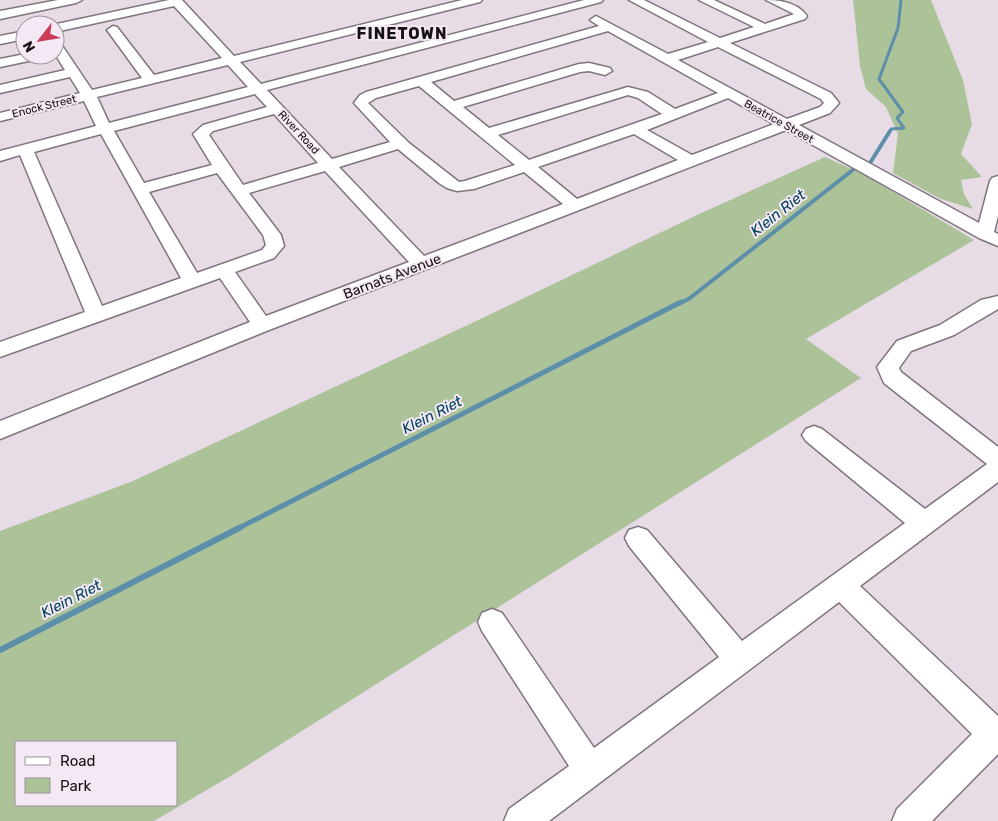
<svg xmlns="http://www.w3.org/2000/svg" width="998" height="821" viewBox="0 0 998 821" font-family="Rubik,sans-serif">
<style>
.green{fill:#acc39a;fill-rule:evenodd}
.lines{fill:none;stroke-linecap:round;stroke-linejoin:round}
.stream-far3{stroke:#5d8faa;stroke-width:3}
.stream-far2{stroke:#5d8faa;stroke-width:4}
.stream-far1{stroke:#5d8faa;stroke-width:5}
.stream{stroke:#5d8faa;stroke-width:6}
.minor-casing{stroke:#7f747f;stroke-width:3}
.minor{fill:#fff;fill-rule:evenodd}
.labels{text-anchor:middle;stroke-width:4;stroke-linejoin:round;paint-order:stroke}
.far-street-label{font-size:11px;fill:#151114;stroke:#f4e8f4}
.street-label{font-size:14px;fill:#151114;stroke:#f4e8f4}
.water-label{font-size:15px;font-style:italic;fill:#01435c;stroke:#f4e8f4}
.far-district-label{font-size:16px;font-weight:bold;letter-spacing:1px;fill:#151114;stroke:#f4e8f4}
</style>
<rect width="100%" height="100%" fill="#e7dbe6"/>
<g class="green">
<path d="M853,0H931L963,80L972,124L961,154L982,177L961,180L964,194L973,209L941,199L893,173L898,134L886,107L866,89L860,66Z"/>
<path d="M825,157L863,174L974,240L806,339L861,378L234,774L154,821H0V531L133,481L472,323L697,215ZM16,742H176V805H16Z"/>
</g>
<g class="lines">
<path class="stream-far3" d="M889,132L891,129L904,128L897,118L903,112L879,79L898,28L901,0"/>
<g class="stream-far2">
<path d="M870,163L890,131"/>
<path d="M679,304L690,298L854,169"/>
</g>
<path class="stream-far1" d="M239,528L681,302"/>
<path class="stream" d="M0,650L241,527"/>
<g class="minor-casing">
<g id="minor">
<path d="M58,0H82L76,3L0,19V11Z"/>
<path d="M169,0H182L234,56L462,0H482L480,2L240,62L261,84L584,0H603L601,2L267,90L332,159L390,142L354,103L360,95L366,92L599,26L590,20L596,16L668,54L708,42L629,0H644L720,38L754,27L699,0H714L765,24L794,14L766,0C781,0 798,3 807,16L805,19L730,43L831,93L839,103L830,113L799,125L979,223L990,181L992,178L998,176V216L994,232L998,234V246L979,238L786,130L269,330L0,439V421L250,322L220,278L0,357V342L85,312L20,155L0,161V151L96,126L84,101L0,121V113L80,93L70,77L0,93V85L65,70L55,54V40L59,41L92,90L142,78L107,30L113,26L117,27L154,75L222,58L174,6L55,32V25H52ZM608,31L718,93L675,109L648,92L628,87L489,128L463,107L580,72L589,71L605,75L612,71L610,68L589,63L579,64L454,101L431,82ZM718,47L821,99L824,103L820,107L787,119L678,60ZM228,65L248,87L109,123L97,97ZM419,86L515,165L465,181L459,182L409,143L368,103L376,98ZM255,94L267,107L203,125L193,134L212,165L144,183L114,131ZM628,95L638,98L662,114L529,160L498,135ZM728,98L774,124L692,155L647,130ZM274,114L318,163L243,185L209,135L213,131ZM101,134L181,278L102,306L34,152ZM634,134L678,160L577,199L538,167ZM398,149L439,183L447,188L457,191L474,189L524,172L563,204L424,256L339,167ZM325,171L409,262L266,316L235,272L274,258L284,246L281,235L249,193ZM217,173L263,235L266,245L262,250L197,273L149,192Z"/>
<path d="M25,31V39L0,44V36Z"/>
<path d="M25,54L44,55L43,58L0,67V59Z"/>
<path d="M998,296V309L954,335L911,351L899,368L901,372L998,447V482L860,586L998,716V754L932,821H892L897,809L972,734L839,602L549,821H504L509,809L569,766L482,631L478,622L482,613L492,609L502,613L594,748L719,657L629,546L625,538L629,530L638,527L647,530L742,641L905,523L806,441L802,435L806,429L814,426L822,429L925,509L987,464L884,383L877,367L897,341L940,325L981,300Z"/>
</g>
</g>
<use href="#minor" class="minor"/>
</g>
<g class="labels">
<g class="far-street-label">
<text transform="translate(44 106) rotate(-14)" y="4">Enock Street</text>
<text transform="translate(779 121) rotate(29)" y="4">Beatrice Street</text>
<text transform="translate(299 132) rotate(47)" y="4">River Road</text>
</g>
<g class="street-label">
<text transform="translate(392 276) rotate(-21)" y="5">Barnats Avenue</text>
</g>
<g class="water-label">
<text transform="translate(778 213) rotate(-38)" y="5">Klein Riet</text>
<text transform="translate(432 415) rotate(-27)" y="5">Klein Riet</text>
<text transform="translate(71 599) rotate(-27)" y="5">Klein Riet</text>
</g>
<g class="far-district-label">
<text x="402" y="39">FINETOWN</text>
</g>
</g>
<rect x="15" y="741" width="162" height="65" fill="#f4e8f4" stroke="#9b929a"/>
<rect x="25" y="757" width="25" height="8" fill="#ffffff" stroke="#9b929a"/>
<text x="60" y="766" font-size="15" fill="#151114">Road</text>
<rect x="25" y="778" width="25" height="15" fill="#acc39a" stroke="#9b929a"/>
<text x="60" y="791" font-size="15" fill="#151114">Park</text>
<g transform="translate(40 40) rotate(239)"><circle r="24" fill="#f4e8f4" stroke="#9b929a"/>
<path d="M0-4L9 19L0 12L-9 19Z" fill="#cc3c59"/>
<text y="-8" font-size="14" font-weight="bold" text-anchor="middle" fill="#151114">N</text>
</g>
</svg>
